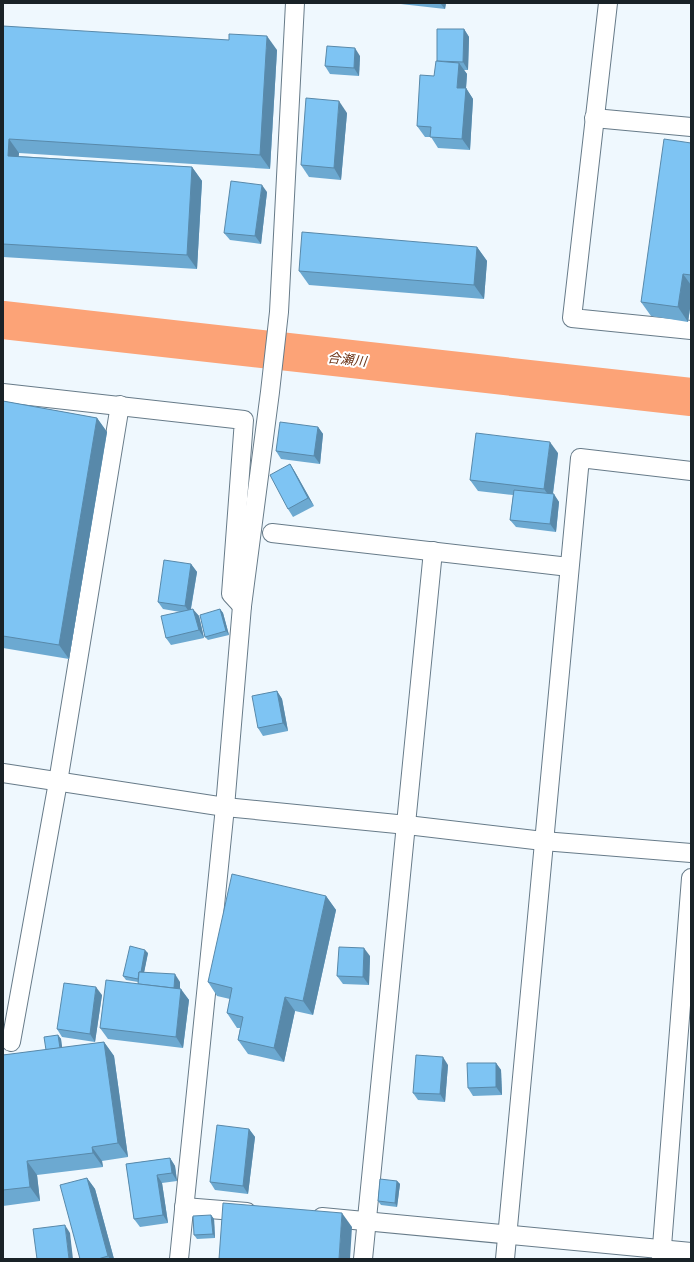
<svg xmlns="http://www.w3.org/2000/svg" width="694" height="1262" viewBox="0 0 694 1262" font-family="'Roboto Condensed','Noto Sans JP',sans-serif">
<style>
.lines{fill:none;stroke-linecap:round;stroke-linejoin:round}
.river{stroke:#fca377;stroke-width:38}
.street-casing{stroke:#677b89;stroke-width:20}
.street{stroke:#fff;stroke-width:18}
.wall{fill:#6ca9d1}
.shaded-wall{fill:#5889aa}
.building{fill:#7ec4f3;stroke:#5889aa}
.labels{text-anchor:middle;stroke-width:4;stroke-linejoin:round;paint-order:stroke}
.water-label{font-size:13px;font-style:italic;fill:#6d3416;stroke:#fff}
</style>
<rect width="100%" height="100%" fill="#eff8fe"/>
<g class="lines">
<path class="river" d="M3,320L691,397"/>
<g class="street-casing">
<g id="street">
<path d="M608,3L572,318L691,330"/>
<path d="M594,118L691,127"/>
<path d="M3,393L244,420L231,594L242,606"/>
<path d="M272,533L569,567"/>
<path d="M3,773L225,807L407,825L543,841L691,853"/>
<path d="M11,1042L58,782L120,405"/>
<path d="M184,1207L247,1212"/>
<path d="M322,1217L691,1252"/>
<path d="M179,1259L225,807L242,606L270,392L279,312L295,3"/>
<path d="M363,1259L433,551"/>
<path d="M505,1259L580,458L691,471"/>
<path d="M661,1259L691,878"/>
</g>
</g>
<use href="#street" class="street"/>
</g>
<g class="wall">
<path d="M392,3H446L445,9Z"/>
<path d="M3,26L277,50L270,169L19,153L18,156L192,167L202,181L197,269L3,257Z"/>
<path d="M464,29L469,37L468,70H464L467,74L466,88L473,99L470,150L438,148L431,137H425L417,126L434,76Z"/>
<path d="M360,56L359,76L330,74L325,66Z"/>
<path d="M347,113L341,180L309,177L301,165Z"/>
<path d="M691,143V302L688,322L651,316L641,302Z"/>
<path d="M267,192L261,244L230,240L224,233Z"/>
<path d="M477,247L487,261L484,299L309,285L299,271Z"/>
<path d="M3,401L97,418L107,432L69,659L3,648Z"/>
<path d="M318,427L323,434L320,464L281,459L276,451Z"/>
<path d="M558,453L553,494L559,502L556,532L516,527L510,520L513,495L478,491L470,480Z"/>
<path d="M290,464L295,472L314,506L293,517L288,509Z"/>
<path d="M191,564L197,572L191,609L199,616L204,638L171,645L166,638L180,612L163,609L158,602Z"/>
<path d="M220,609L223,613L229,635L208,640L205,637Z"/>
<path d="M277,691L282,699L288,731L263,736L258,728Z"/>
<path d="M326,896L336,910L313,1015L295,1011L284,1062L248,1054L238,1040L240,1028H237L227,1013L230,999L217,996L208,982Z"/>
<path d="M148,953L144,972L180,982V989L189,1000L183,1048L108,1039L100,1028L138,984V982L126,980L123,976Z"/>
<path d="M370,956L369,985L343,984L337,976Z"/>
<path d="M102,995L95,1042L62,1037L57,1029Z"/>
<path d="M58,1035L61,1039L62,1048L104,1042L114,1056L128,1157L102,1161L103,1167L37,1175L40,1201L3,1206V1055L46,1050Z"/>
<path d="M496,1063L501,1070L502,1095L473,1096L468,1088Z"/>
<path d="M448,1065L445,1102L418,1100L413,1093Z"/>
<path d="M249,1129L255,1137L248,1194L215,1190L210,1182Z"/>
<path d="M170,1158L175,1166L177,1181L162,1183L168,1223L140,1227L134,1219L126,1164Z"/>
<path d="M87,1178L95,1189L114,1259H80Z"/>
<path d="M397,1181L400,1184L397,1207L381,1205L378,1201Z"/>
<path d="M211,1215L214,1219L215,1238L197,1239L194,1235Z"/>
</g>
<g class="shaded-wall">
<path d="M440,3H446L445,9Z"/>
<path d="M464,29L469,37L468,70L463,62Z"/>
<path d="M267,36L277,50L270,169L260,155Z"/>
<path d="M355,48L360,56L359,76L354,68Z"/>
<path d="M459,63L467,74L466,88L473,99L470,150L462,139L457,88Z"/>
<path d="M339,101L347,113L341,180L334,168Z"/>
<path d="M9,139L19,153L18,170L8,156Z"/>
<path d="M192,167L202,181L197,269L187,255Z"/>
<path d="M262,185L267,192L261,244L255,236Z"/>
<path d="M477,247L487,261L484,299L474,285Z"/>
<path d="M683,274L691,285V302L688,322L678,307Z"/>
<path d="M97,418L107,432L69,659L59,645Z"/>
<path d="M318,427L323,434L320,464L314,456Z"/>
<path d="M550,442L558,453L552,500L544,489Z"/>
<path d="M290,464L295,472L314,506L308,498Z"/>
<path d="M554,494L559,502L556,532L550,524Z"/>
<path d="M191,564L197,572L190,613L185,606Z"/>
<path d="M193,609L199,616L204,638L199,630Z"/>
<path d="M220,609L223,613L229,635L226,631Z"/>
<path d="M277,691L282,699L288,731L283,723Z"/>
<path d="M326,896L336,910L313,1015L303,1001Z"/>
<path d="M364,948L370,956L369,985L363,977Z"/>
<path d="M145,950L148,953L142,983L139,979Z"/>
<path d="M175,974L180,982V996L174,988Z"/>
<path d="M96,987L102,995L95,1042L90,1034Z"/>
<path d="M181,989L189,1000L183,1048L176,1037Z"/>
<path d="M285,997L295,1011L284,1062L274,1048Z"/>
<path d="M58,1035L61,1039L64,1062L61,1058Z"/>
<path d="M104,1042L114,1056L128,1157L118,1143Z"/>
<path d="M443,1057L448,1065L445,1102L440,1094Z"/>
<path d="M496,1063L501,1070L502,1095L496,1087Z"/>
<path d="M249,1129L255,1137L248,1194L243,1186Z"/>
<path d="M92,1147L102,1161L103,1167L93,1153Z"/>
<path d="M170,1158L175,1166L177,1181L172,1173Z"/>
<path d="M27,1161L37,1175L40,1201L30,1187Z"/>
<path d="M157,1175L162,1183L168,1223L163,1215Z"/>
<path d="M87,1178L95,1189L114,1259H110L108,1256Z"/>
<path d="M397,1181L400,1184L397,1207L395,1203Z"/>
<path d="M342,1213L352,1227L350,1259H339Z"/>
<path d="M211,1215L214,1219L215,1238L213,1234Z"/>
<path d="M65,1225L70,1233L73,1259H69Z"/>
</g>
<g class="building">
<path d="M3,26L229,40V34L267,36L260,155L9,139L8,156L192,167L187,255L3,244Z"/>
<path d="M437,29H464L463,62L437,61Z"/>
<path d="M327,46L355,48L354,68L325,66Z"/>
<path d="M436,61L459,63L457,88H466L462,139L430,137L431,127L417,126L420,75L434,76Z"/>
<path d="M306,98L339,101L334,168L301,165Z"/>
<path d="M664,139L691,143V275L683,274L678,307L641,302Z"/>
<path d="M231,181L262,185L255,236L224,233Z"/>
<path d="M302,232L477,247L474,285L299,271Z"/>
<path d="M3,401L97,418L59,645L3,636Z"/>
<path d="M280,422L318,427L314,456L276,451Z"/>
<path d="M476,433L550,442L544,489L470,480Z"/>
<path d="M290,464L308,498L288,509L270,475Z"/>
<path d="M514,490L554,494L550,524L510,520Z"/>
<path d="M164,560L191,564L185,606L158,602Z"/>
<path d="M193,609L199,630L166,638L161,616Z"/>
<path d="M220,609L226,631L205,637L200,615Z"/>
<path d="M277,691L283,723L258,728L252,696Z"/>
<path d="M232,874L326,896L303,1001L285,997L274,1048L238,1040L243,1017L227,1013L232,988L208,982Z"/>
<path d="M130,946L145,950L141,972H139L138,979L123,976Z"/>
<path d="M339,947L364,948L363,977L337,976Z"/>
<path d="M139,972L175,974L174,988L138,984Z"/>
<path d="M106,980L181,989L176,1037L100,1028Z"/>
<path d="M64,983L96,987L90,1034L57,1029Z"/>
<path d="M58,1035L60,1048L46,1050L44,1037Z"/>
<path d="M104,1042L118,1143L92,1147L93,1153L27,1161L30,1187L3,1190V1055Z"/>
<path d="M416,1055L443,1057L440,1094L413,1093Z"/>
<path d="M467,1063H496V1087L468,1088Z"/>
<path d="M217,1125L249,1129L243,1186L210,1182Z"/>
<path d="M170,1158L172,1173L157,1175L163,1215L134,1219L126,1164Z"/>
<path d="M87,1178L108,1256L98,1259H80L60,1185Z"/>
<path d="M380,1179L397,1181L395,1203L378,1201Z"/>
<path d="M223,1203L342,1213L339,1259H219Z"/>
<path d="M211,1215L213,1234L194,1235L193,1216Z"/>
<path d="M65,1225L69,1259H37L33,1229Z"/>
</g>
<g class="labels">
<g class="water-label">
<text transform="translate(347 359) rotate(6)" y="5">合瀬川</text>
</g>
</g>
<rect width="694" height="1262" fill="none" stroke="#192227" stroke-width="8"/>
</svg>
